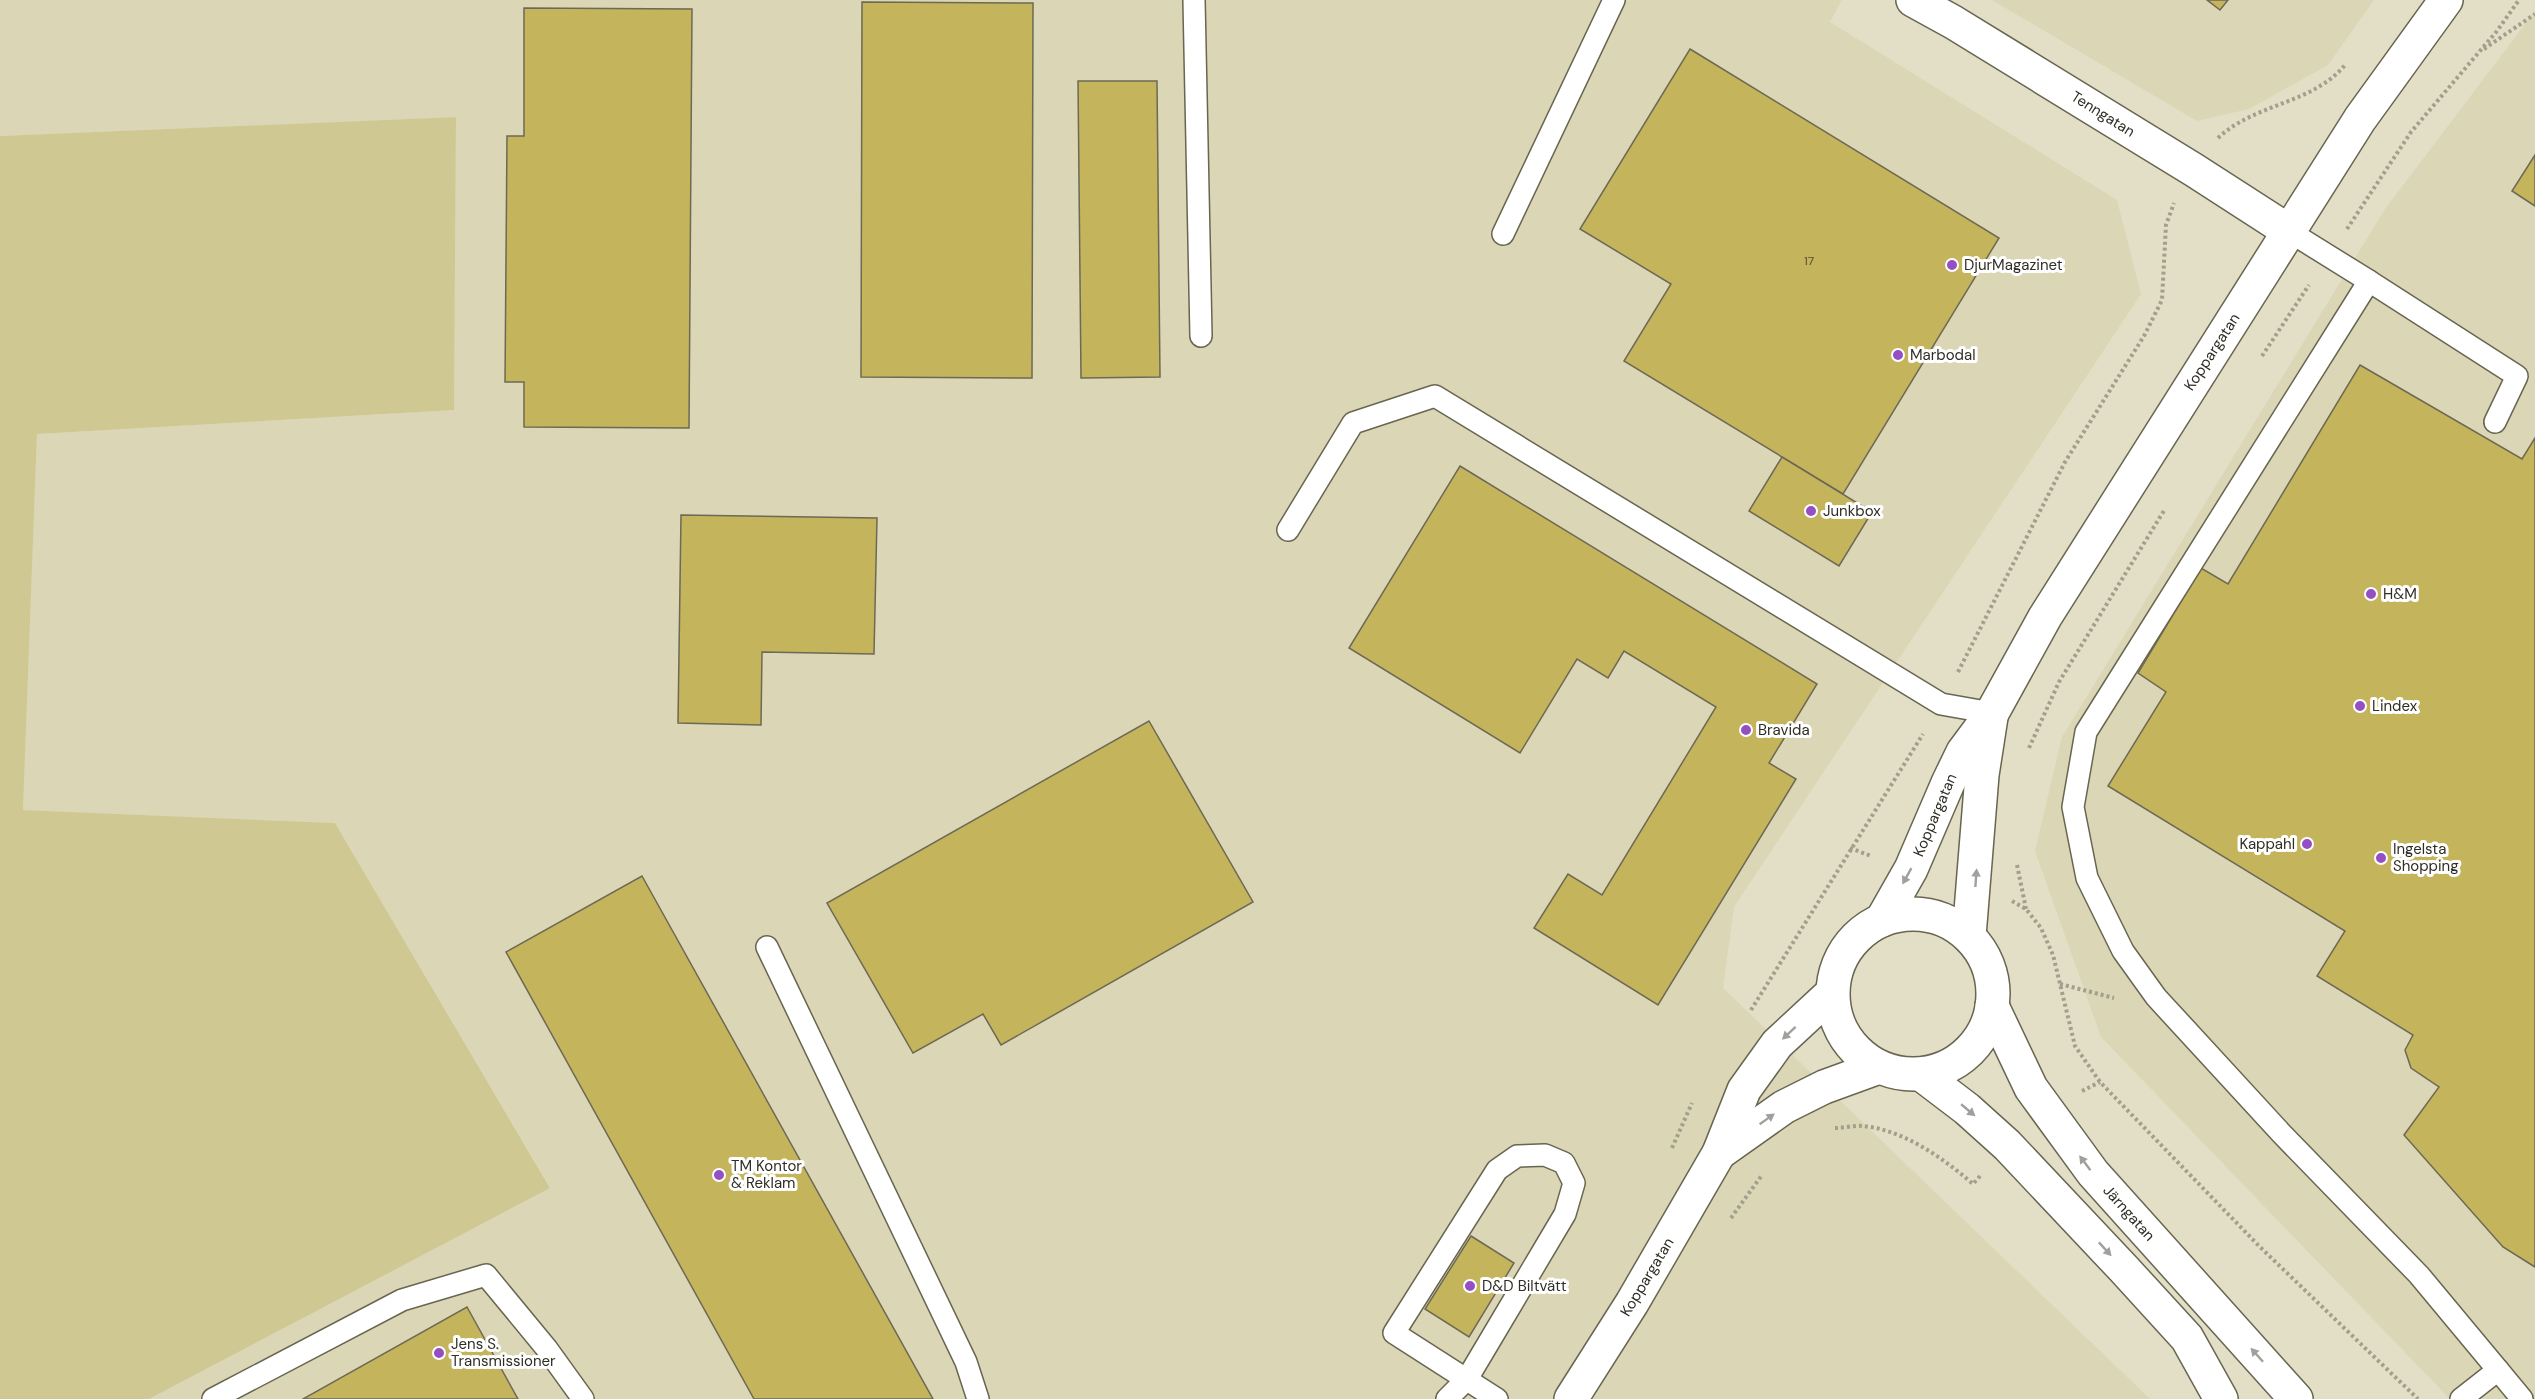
<svg xmlns="http://www.w3.org/2000/svg" width="2535" height="1399" viewBox="0 0 2535 1399" font-family="'DM Sans',sans-serif">
<style>
.built{fill:#dbd6b6}
.green{fill:#d0c893}
.building{fill:#c4b45c;stroke:#6d6954;stroke-width:1.5}
.lines{fill:none;stroke-linecap:round;stroke-linejoin:round}
.service-casing{stroke:#686550;stroke-width:24}
.minor-casing{stroke:#686550;stroke-width:36}
.tertiary-casing{stroke:#686550;stroke-width:36}
.path{stroke:#a29f8c;stroke-width:4;stroke-dasharray:3 3;stroke-linecap:butt}
.service{stroke:#fff;stroke-width:21}
.minor{stroke:#fff;stroke-width:33}
.tertiary{stroke:#fff;stroke-width:33}
.oneway{fill:#a1a09c}
.poi-dot{fill:#954fc3;stroke:#fff;stroke-width:2}
.labels{text-anchor:middle;stroke-width:6;stroke-linejoin:round;paint-order:stroke}
.number-label{font-size:12px;fill:#544f32}
.street-label{font-size:15px;fill:#2f2d24;stroke:#fff}
.poi-label{font-size:15px;fill:#2f2d24;stroke:#fff;text-anchor:start}
</style>
<rect width="100%" height="100%" fill="#e3dfc7"/>
<g class="built">
<path d="M0,0H1842L1830,22L2117,200L2141,294L1734,907L1723,988L2150,1399H149L550,1187L335,823L23,810L37,434L454,410L456,117L0,136Z"/>
<path d="M1992,0H2374L2328,65L2249,109L2197,121Z"/>
<path d="M2535,11V1399H2450L2101,1037L2035,851L2062,737L2385,209Z"/>
</g>
<path class="green" d="M456,117L454,410L37,434L23,810L335,823L550,1188L149,1399H0V136Z"/>
<g class="building">
<path d="M2207,0H2228L2220,10Z"/>
<path d="M862,2L1033,3L1032,378L861,377Z"/>
<path d="M524,8L692,9L689,428L524,427V382H505L507,136H524Z"/>
<path d="M1690,49L1999,238L1843,494L1624,361L1671,284L1580,229Z"/>
<path d="M1078,81H1157L1160,377L1081,378Z"/>
<path d="M2535,155V206L2512,191Z"/>
<path d="M2360,365L2522,459L2535,438V1267L2503,1247L2404,1135L2439,1087L2411,1068L2405,1050L2413,1035L2317,976L2345,931L2108,786L2166,692L2138,673L2201,568L2228,584Z"/>
<path d="M1782,457L1872,512L1839,566L1749,511Z"/>
<path d="M1460,466L1817,684L1769,763L1796,779L1658,1005L1534,928L1568,874L1602,895L1716,707L1624,651L1608,678L1577,659L1520,753L1349,648Z"/>
<path d="M681,515L877,518L874,654L762,652L761,725L678,723Z"/>
<path d="M1149,721L1253,902L1001,1045L983,1014L913,1053L827,903Z"/>
<path d="M642,876L933,1399H754L506,952Z"/>
<path d="M1471,1236L1514,1263L1469,1337L1425,1309Z"/>
<path d="M467,1307L518,1399H303Z"/>
</g>
<g class="lines">
<g class="service-casing">
<g id="service">
<path d="M1194,0L1201,336"/>
<path d="M2290,232L2369,281L2086,732L2073,807L2087,878L2123,951L2156,997L2281,1133L2419,1275L2498,1370"/>
<path d="M1503,234L1614,0"/>
<path d="M2369,281L2517,376L2495,422"/>
<path d="M1288,530L1353,423L1435,396L1941,704L1992,713"/>
<path d="M767,947L966,1362L978,1399"/>
<path d="M213,1399L402,1300L486,1275L547,1349L583,1399"/>
<path d="M1447,1399L1467,1379L1565,1214L1574,1183L1564,1163L1545,1155L1517,1156L1497,1170L1394,1333L1497,1399"/>
<path d="M2461,1399L2498,1370L2522,1399"/>
</g>
</g>
<g class="minor-casing">
<path id="minor" d="M1913,0L1953,22L2194,170L2290,232"/>
</g>
<g class="tertiary-casing">
<g id="tertiary">
<circle cx="1913" cy="994" r="80"/>
<path d="M1882,920L1911,869L1948,783L1963,752L1992,713L2045,617L2360,119L2446,0"/>
<path d="M1969,936L1982,775L1991,717"/>
<path d="M1992,1006L2031,1088L2093,1173L2296,1399"/>
<path d="M1921,1074L1967,1109L2007,1145L2123,1268L2187,1338L2221,1399"/>
<path d="M1719,1153L1784,1107L1824,1087L1879,1067"/>
<path d="M1571,1399L1632,1303L1719,1153L1744,1090L1777,1044L1832,993"/>
</g>
</g>
<g class="path">
<path d="M2484,49L2535,14"/>
<path d="M2218,138C2255,103 2313,104 2345,65"/>
<path d="M2347,229L2411,132L2497,31L2519,0"/>
<path d="M2262,356L2309,285"/>
<path d="M1958,672L2065,462L2144,336L2162,300L2166,225L2174,203"/>
<path d="M2029,748L2059,682L2165,509"/>
<path d="M1850,848L1871,856"/>
<path d="M2017,865L2026,909"/>
<path d="M2012,901L2026,909L2041,928L2053,955L2075,1046L2100,1082L2259,1246L2418,1399"/>
<path d="M2060,984L2114,998"/>
<path d="M1751,1010L1923,734"/>
<path d="M2082,1091L2100,1082"/>
<path d="M1835,1128C1844,1128 1854,1125 1863,1126C1904,1130 1943,1158 1973,1184L1981,1175"/>
<path d="M1672,1148L1692,1103"/>
<path d="M1731,1218L1762,1175"/>
</g>
<use href="#service" class="service"/>
<use href="#minor" class="minor"/>
<use href="#tertiary" class="tertiary"/>
</g>
<defs><path id="oneway-solid" d="M-6-.8H1V-3.2L6.5 0L1 3.2V.8H-6Z" transform="scale(1.5)"/></defs>
<g class="oneway">
<use href="#oneway-solid" transform="translate(1907 876) rotate(119)"/>
<use href="#oneway-solid" transform="translate(1976 878) rotate(-86)"/>
<use href="#oneway-solid" transform="translate(1789 1033) rotate(137)"/>
<use href="#oneway-solid" transform="translate(1968 1110) rotate(40)"/>
<use href="#oneway-solid" transform="translate(1767 1119) rotate(-35)"/>
<use href="#oneway-solid" transform="translate(2085 1163) rotate(-127)"/>
<use href="#oneway-solid" transform="translate(2105 1249) rotate(47)"/>
<use href="#oneway-solid" transform="translate(2257 1355) rotate(-132)"/>
</g>
<g class="poi-dot">
<circle cx="1952" cy="265" r="6"/>
<circle cx="1898" cy="355" r="6"/>
<circle cx="1811" cy="511" r="6"/>
<circle cx="2371" cy="594" r="6"/>
<circle cx="2360" cy="706" r="6"/>
<circle cx="1746" cy="730" r="6"/>
<circle cx="2307" cy="844" r="6"/>
<circle cx="2381" cy="858" r="6"/>
<circle cx="719" cy="1175" r="6"/>
<circle cx="1470" cy="1286" r="6"/>
<circle cx="439" cy="1353" r="6"/>
</g>
<g class="labels">
<g class="number-label">
<text x="1809" y="265">17</text>
</g>
<g class="street-label">
<text transform="translate(2103 114) rotate(32)" y="5">Tenngatan</text>
<text transform="translate(2212 352) rotate(-57)" y="5">Koppargatan</text>
<text transform="translate(1935 815) rotate(-67)" y="5">Koppargatan</text>
<text transform="translate(2129 1213) rotate(48)" y="5">Järngatan</text>
<text transform="translate(1647 1277) rotate(-59)" y="5">Koppargatan</text>
</g>
<g class="poi-label">
<text x="1964" y="270">DjurMagazinet</text>
<text x="1910" y="360">Marbodal</text>
<text x="1823" y="516">Junkbox</text>
<text x="2383" y="599">H&amp;M</text>
<text x="2372" y="711">Lindex</text>
<text x="1758" y="735">Bravida</text>
<text x="2295" y="849" text-anchor="end">Kappahl</text>
<text x="2393" y="854">Ingelsta<tspan x="2393" dy="17">Shopping</tspan></text>
<text x="731" y="1171">TM Kontor<tspan x="731" dy="17">&amp; Reklam</tspan></text>
<text x="1482" y="1291">D&amp;D Biltvätt</text>
<text x="451" y="1349">Jens S.<tspan x="451" dy="17">Transmissioner</tspan></text>
</g>
</g>
</svg>
